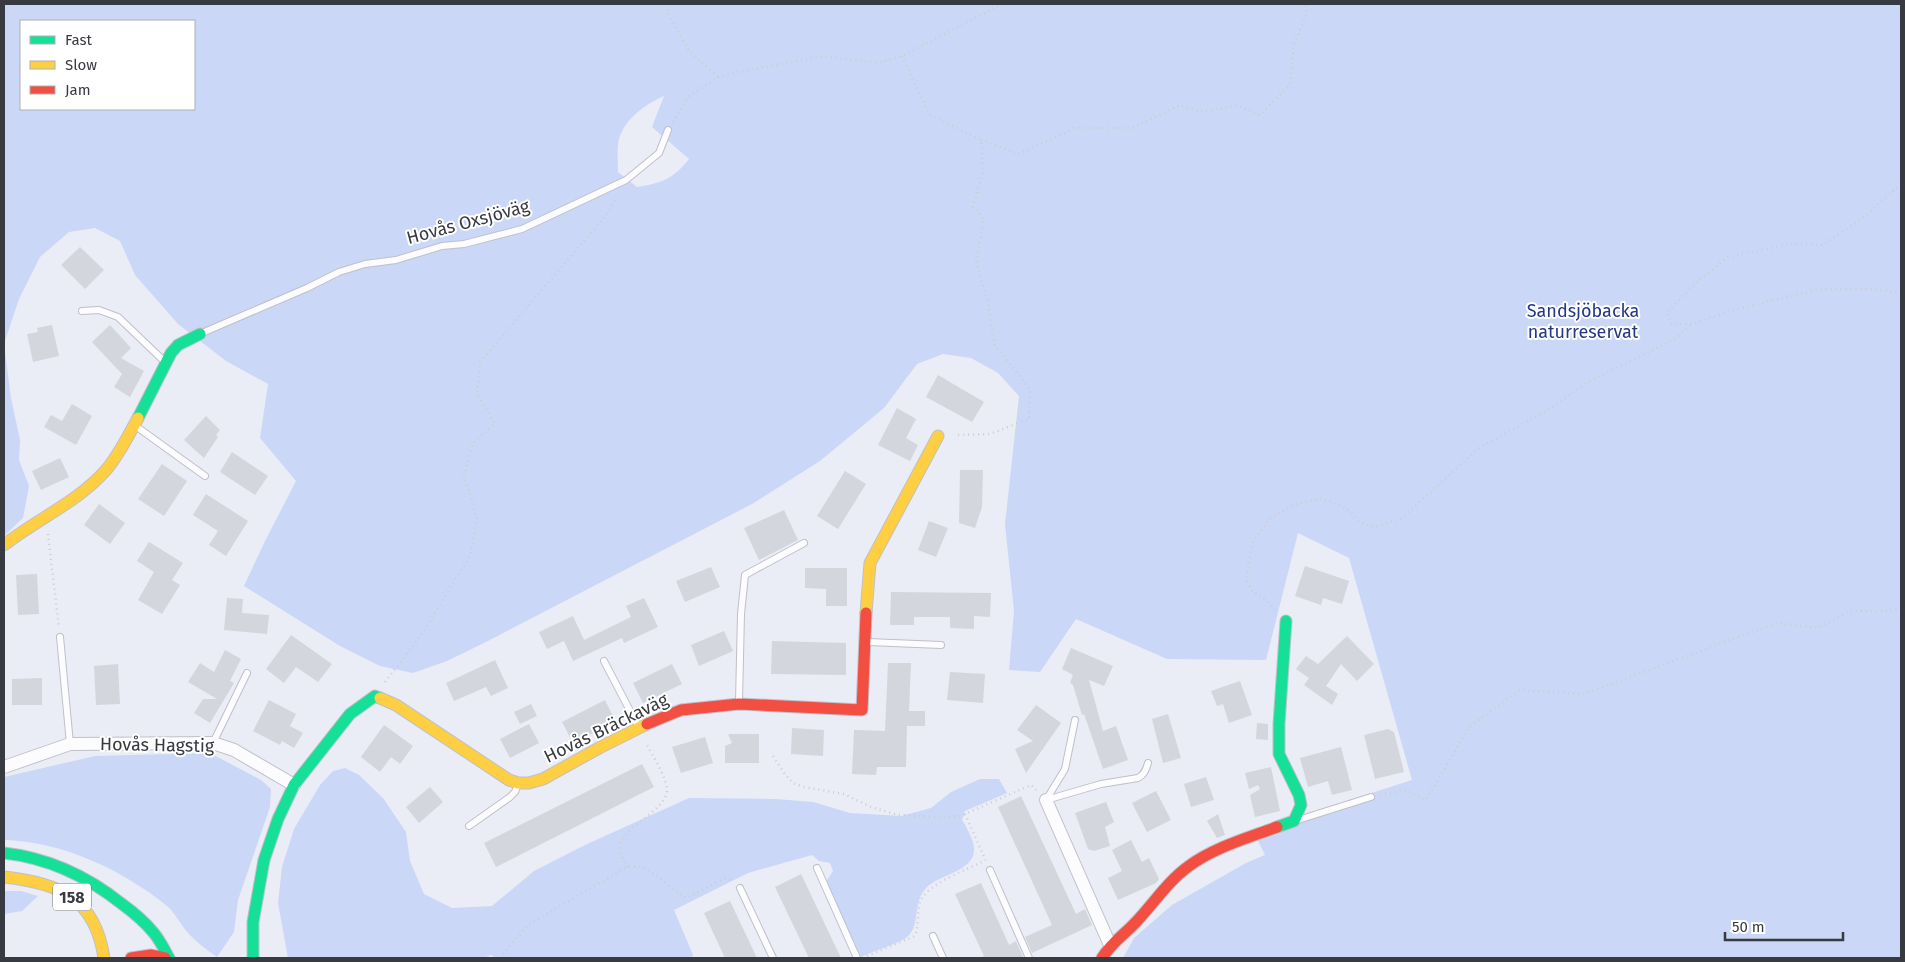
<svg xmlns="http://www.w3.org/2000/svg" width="1905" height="962" viewBox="0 0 1905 962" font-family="'Fira Sans',sans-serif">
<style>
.green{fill:#cbd7f7;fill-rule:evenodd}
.building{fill:#d3d6dc}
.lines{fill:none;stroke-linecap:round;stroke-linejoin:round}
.lane-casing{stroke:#bfc0c8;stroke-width:8}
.street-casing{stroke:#bfc0c8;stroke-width:14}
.fast-casing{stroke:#bfc0c8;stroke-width:13}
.slow-casing{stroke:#bfc0c8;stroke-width:13}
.jam-casing{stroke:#bfc0c8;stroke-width:13}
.path{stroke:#cccdd0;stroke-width:2.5;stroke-dasharray:1 4;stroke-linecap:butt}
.lane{stroke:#fcfcfe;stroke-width:6}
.street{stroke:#fcfcfe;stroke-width:12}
.fast{stroke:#16e098;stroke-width:11}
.slow{stroke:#ffcf43;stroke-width:11}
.jam{stroke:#f24e42;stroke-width:11}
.labels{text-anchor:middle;stroke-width:4;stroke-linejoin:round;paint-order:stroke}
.shield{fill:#fff;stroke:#737579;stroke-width:1}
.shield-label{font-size:16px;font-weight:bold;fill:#373a40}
.street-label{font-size:18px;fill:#373a40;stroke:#fff}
.park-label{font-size:18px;fill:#233785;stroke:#fff}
</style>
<rect width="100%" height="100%" fill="#eaedf6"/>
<g class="green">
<path d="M4,4H1901V958H1123L1134,938L1172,905L1246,863L1265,855L1253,831L1412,780L1349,558L1298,533L1266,660L1167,659L1076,619L1040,672L1009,670L1014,611L1005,524L1019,396L998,373L971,358L943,354L917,364L884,408L820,461L752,504L488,641L447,661L413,673L380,666L340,646L244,586L265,541L296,481L260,438L268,384L226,361L178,324L135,275L120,241L95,228L69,232L40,257L19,299L4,344L11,398L20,440L19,460L29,486L23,518L4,536ZM21,21H194V109H21ZM664,96L652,127L689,159C673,179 662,183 637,187L618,172C618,163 617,153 618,145C621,121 644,105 664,96Z"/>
<path d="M210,753L261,780L271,789L270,807L238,900L234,932L217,957C207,950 196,942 188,933C181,925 175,913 167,906C123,870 61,841 4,840V777L95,756Z"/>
<path d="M345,768L359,775L383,798L406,832L410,861L424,894L452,908L492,906L534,871L585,845L689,798L776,799L813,802L850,813L901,816L931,808L951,792L980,779H999L1007,793L965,811L962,820C966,825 968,831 971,837C986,871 942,872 926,888C912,903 921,926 907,937C899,943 872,952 861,957L827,884V880L833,871L830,863L819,861L812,855L748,873L674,910L693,955L691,958H496L491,955L484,958H288L278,903L282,867L294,829L320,785L333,771Z"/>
<path d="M4,891H21L38,896L22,911L4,914Z"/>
</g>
<g class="building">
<path d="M80,247L104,270L85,289L61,265Z"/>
<path d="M52,325L59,356L33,362L27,334L38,332L37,328Z"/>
<path d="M110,325L131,348L121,358L144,371L130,397L114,387L122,374L92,342Z"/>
<path d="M938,375L984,402L972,422L926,397Z"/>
<path d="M72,404L92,416L76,445L44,427L51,415L62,421Z"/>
<path d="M897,408L916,419L906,438L918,445L910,461L878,445Z"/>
<path d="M206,416L220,430L216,435L218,437L204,458L184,440Z"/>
<path d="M232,452L268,476L255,495L220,472Z"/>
<path d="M60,458L69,477L41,490L32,471Z"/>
<path d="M162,464L187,481L164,516L138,499Z"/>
<path d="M960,470H983L982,507L975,528L959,523Z"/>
<path d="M845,471L866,484L838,529L817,516Z"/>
<path d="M206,494L248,521L226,556L209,545L218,531L193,515Z"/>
<path d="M99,504L125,523L110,544L84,525Z"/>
<path d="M784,510L798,540L759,560L744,528Z"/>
<path d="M929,521L948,528L936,557L918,550Z"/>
<path d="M149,542L183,563L172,580L180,585L162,614L138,600L154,572L137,561Z"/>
<path d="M1305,566L1349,581L1342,604L1323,598L1321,605L1295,596Z"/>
<path d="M711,567L720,587L685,602L676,581Z"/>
<path d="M805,568H847V606H826V589L805,588Z"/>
<path d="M37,574L39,614L18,615L16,575Z"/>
<path d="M891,592L991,593L990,617L974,616V629L950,628V617H914V625H890Z"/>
<path d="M227,598L243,599L242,613L269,615L267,634L224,630Z"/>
<path d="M644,598L658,627L624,643L622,638L573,661L564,641L547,649L539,632L573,616L584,640L631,617L626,606Z"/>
<path d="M724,631L733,651L699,666L691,645Z"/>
<path d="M291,635L332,664L318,682L296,667L284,683L266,669Z"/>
<path d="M1347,636L1374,664L1357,681L1341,664L1326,686L1338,694L1332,705L1304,685L1309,678L1296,669L1306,656L1318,664Z"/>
<path d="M772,641L846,643V675L771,674Z"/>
<path d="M1071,648L1113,666L1104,686L1089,680L1103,731L1116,726L1128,760L1103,769L1084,714L1082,715L1073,685L1070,683L1073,675L1062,669Z"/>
<path d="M225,650L241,659L230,681L234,683L210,723L194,713L203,699H217L188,682L200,663L214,672Z"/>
<path d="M495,660L508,688L491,696L486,687L454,701L446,683Z"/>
<path d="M888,663H911L909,711H925V726H907L906,767H877L876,775L852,774L854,730L885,731Z"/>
<path d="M118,664L120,704L96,705L94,666Z"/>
<path d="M672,664L682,684L643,703L633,683Z"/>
<path d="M950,672L985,674L983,703L947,700Z"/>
<path d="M42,678V705H12V679Z"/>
<path d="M1240,681L1252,715L1229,723L1223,704L1217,706L1211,691Z"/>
<path d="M269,700L296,714L290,726L303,733L294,748L282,741L280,745L253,731Z"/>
<path d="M605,700L616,722L573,743L562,722Z"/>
<path d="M531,704L537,716L520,724L514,712Z"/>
<path d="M1036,705L1061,723L1026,773L1015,749L1033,741L1017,730Z"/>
<path d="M1168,714L1181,758L1163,763L1152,719Z"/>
<path d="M1257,723L1268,724V740L1256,739Z"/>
<path d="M529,724L539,743L510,758L500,739Z"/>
<path d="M384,725L413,746L400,764L391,757L380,772L361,757Z"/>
<path d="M792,728L824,730L823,756L791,754Z"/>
<path d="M1388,729L1394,732L1404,772L1375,779L1364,735Z"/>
<path d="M728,734H759V763H725V746L732,743Z"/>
<path d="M705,737L713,763L681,773L672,747Z"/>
<path d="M1341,747L1352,790L1332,795L1328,781L1308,787L1300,758Z"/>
<path d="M642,764L654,787L496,867L484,843Z"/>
<path d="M1271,767L1280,811L1255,817L1250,795L1260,789L1258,785L1249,789L1245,773Z"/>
<path d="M1206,777L1214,800L1191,807L1184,784Z"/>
<path d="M430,787L443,802L419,823L406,807Z"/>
<path d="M1156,791L1171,820L1147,832L1132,803Z"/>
<path d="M1021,796L1076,914L1085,909L1092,925L1032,953L1025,937L1052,925L998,807Z"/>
<path d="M1106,802L1114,822L1105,827L1110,846L1094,851L1088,849L1075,813Z"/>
<path d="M1218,814L1225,835L1217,838L1207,821Z"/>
<path d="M1131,840L1142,862L1149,858L1159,879L1156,883L1118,900L1108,878L1122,871L1112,850Z"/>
<path d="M801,874L841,958H809L775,887Z"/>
<path d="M981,883L1009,945L1016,941L1023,957L980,958L984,956L955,894Z"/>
<path d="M730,901L757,958H725L704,913Z"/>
</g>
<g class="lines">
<g class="lane-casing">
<g id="lane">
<path d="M82,311L99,310L118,317L164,361"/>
<path d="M202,333L307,288L339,272L365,264L396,260L442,246L464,244L522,229L626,180L659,153L668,130"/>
<path d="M137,427L205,476"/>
<path d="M60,637L70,744"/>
<path d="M868,642L941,645"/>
<path d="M604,661L638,726"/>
<path d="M739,701L741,614L745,575L804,543"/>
<path d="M213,743L247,673"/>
<path d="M1046,800L1101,784L1138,778C1144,775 1146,770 1148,763"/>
<path d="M1046,800L1065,769L1075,720"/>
<path d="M1298,820L1371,797"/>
<path d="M469,826L510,797L515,792L518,784"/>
<path d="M817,868L857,958"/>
<path d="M990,870L1029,958"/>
<path d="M740,888L773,958"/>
<path d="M933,936L943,958"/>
</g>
</g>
<g class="street-casing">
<g id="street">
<path d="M4,767L70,744L213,743L234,750L294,785"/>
<path d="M1046,800L1110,945"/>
</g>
</g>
<g class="fast-casing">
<g id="fast">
<path d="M138,418L171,353L178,345L200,334"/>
<path d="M1277,827L1294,821L1301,805L1299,795L1279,754V724L1286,621"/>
<path d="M4,853C49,858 87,876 122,904C133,912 144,921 153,932C160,940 164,949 169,958"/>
<path d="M253,958V922L264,860L278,819L294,785L350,714L375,696L380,698"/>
</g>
</g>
<g class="slow-casing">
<g id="slow">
<path d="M4,545C37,519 78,502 106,470C119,455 128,436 138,418"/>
<path d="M866,613L870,563L938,436"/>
<path d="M380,698L396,705L509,780L518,783H529L543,779L599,748L647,724"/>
<path d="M4,877C60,883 95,898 104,958"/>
</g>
</g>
<g class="jam-casing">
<g id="jam">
<path d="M647,724L681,710L739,704L862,710L866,613"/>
<path d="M131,958L151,955L165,958"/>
<path d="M1102,958C1113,941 1123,936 1136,922C1154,903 1168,881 1189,866C1215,847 1248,838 1277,827"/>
</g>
</g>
<g class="path">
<path d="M667,4L669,15L689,51L718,77"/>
<path d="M902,56L929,114L981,140L983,172L973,207L984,219L976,261L988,303L994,344L1030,389L1029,419L990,434L954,435"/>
<path d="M673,122L690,95L718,77L738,72L823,56L877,63L902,56L1002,4"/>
<path d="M981,140L1018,154L1057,137L1073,128H1132L1180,105L1203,112L1237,105L1260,115L1290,84L1294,44L1307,13L1305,4"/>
<path d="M1901,184L1864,217L1822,245L1791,244L1728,257L1697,282L1667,312L1672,325L1692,324L1730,311L1819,289H1875L1901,293"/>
<path d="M48,534L59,628"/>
<path d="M1275,610L1268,602L1252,591L1246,578L1252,544L1269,519L1293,505L1320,498L1346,508L1360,522L1375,527L1402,518L1479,448L1553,407L1586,383L1675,339L1692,324"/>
<path d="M385,682L420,637L470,556L477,518L464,476L473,443L495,424L477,394L480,362L607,214L617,197"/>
<path d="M773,756L784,773L793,783L804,787L844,794L871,807L898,815L935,817L960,816L1031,785L1036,790"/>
<path d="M1380,795L1406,790L1426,800L1469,727L1519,690L1583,694L1777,623L1818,628L1849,611H1890L1901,607"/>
<path d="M965,814L986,861"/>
<path d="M627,867C624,861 621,855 620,849C620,825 667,813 667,789C666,776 652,755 646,743"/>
<path d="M867,956L915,936C919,925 917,913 920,902C927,884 966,870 982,862"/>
<path d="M500,958L529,924L627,867C653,862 666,889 687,898L725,878L732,880"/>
</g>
<use href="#lane" class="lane"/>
<use href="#street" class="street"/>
<use href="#fast" class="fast"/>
<use href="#slow" class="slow"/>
<use href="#jam" class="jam"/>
</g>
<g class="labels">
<rect class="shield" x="53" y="883.5" width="38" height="27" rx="4"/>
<g class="shield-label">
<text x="72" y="903">158</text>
</g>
<g class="street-label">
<text transform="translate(468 222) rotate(-15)" y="6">Hovås Oxsjöväg</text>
<text transform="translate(606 728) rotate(-26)" y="6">Hovås Bräckaväg</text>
<text transform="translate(157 745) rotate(1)" y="6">Hovås Hagstig</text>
</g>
<g class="park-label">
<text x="1583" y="317">Sandsjöbacka<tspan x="1583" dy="21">naturreservat</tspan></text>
</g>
</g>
<rect width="1905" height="962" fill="none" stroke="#373a40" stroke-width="10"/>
<rect x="20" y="20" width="175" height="90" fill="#ffffff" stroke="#afb0b3"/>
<rect x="30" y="36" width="25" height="8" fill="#16e098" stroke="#afb0b3"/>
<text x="65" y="45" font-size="15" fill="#373a40">Fast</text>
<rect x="30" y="61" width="25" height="8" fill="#ffcf43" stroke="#afb0b3"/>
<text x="65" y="70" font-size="15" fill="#373a40">Slow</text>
<rect x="30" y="86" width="25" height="8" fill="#f24e42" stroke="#afb0b3"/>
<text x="65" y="95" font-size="15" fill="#373a40">Jam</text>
<path d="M1725 932v8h118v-8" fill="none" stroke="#373a40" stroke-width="2.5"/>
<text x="1732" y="932" font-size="15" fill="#373a40" stroke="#ffffff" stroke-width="4" paint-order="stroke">50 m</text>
</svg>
